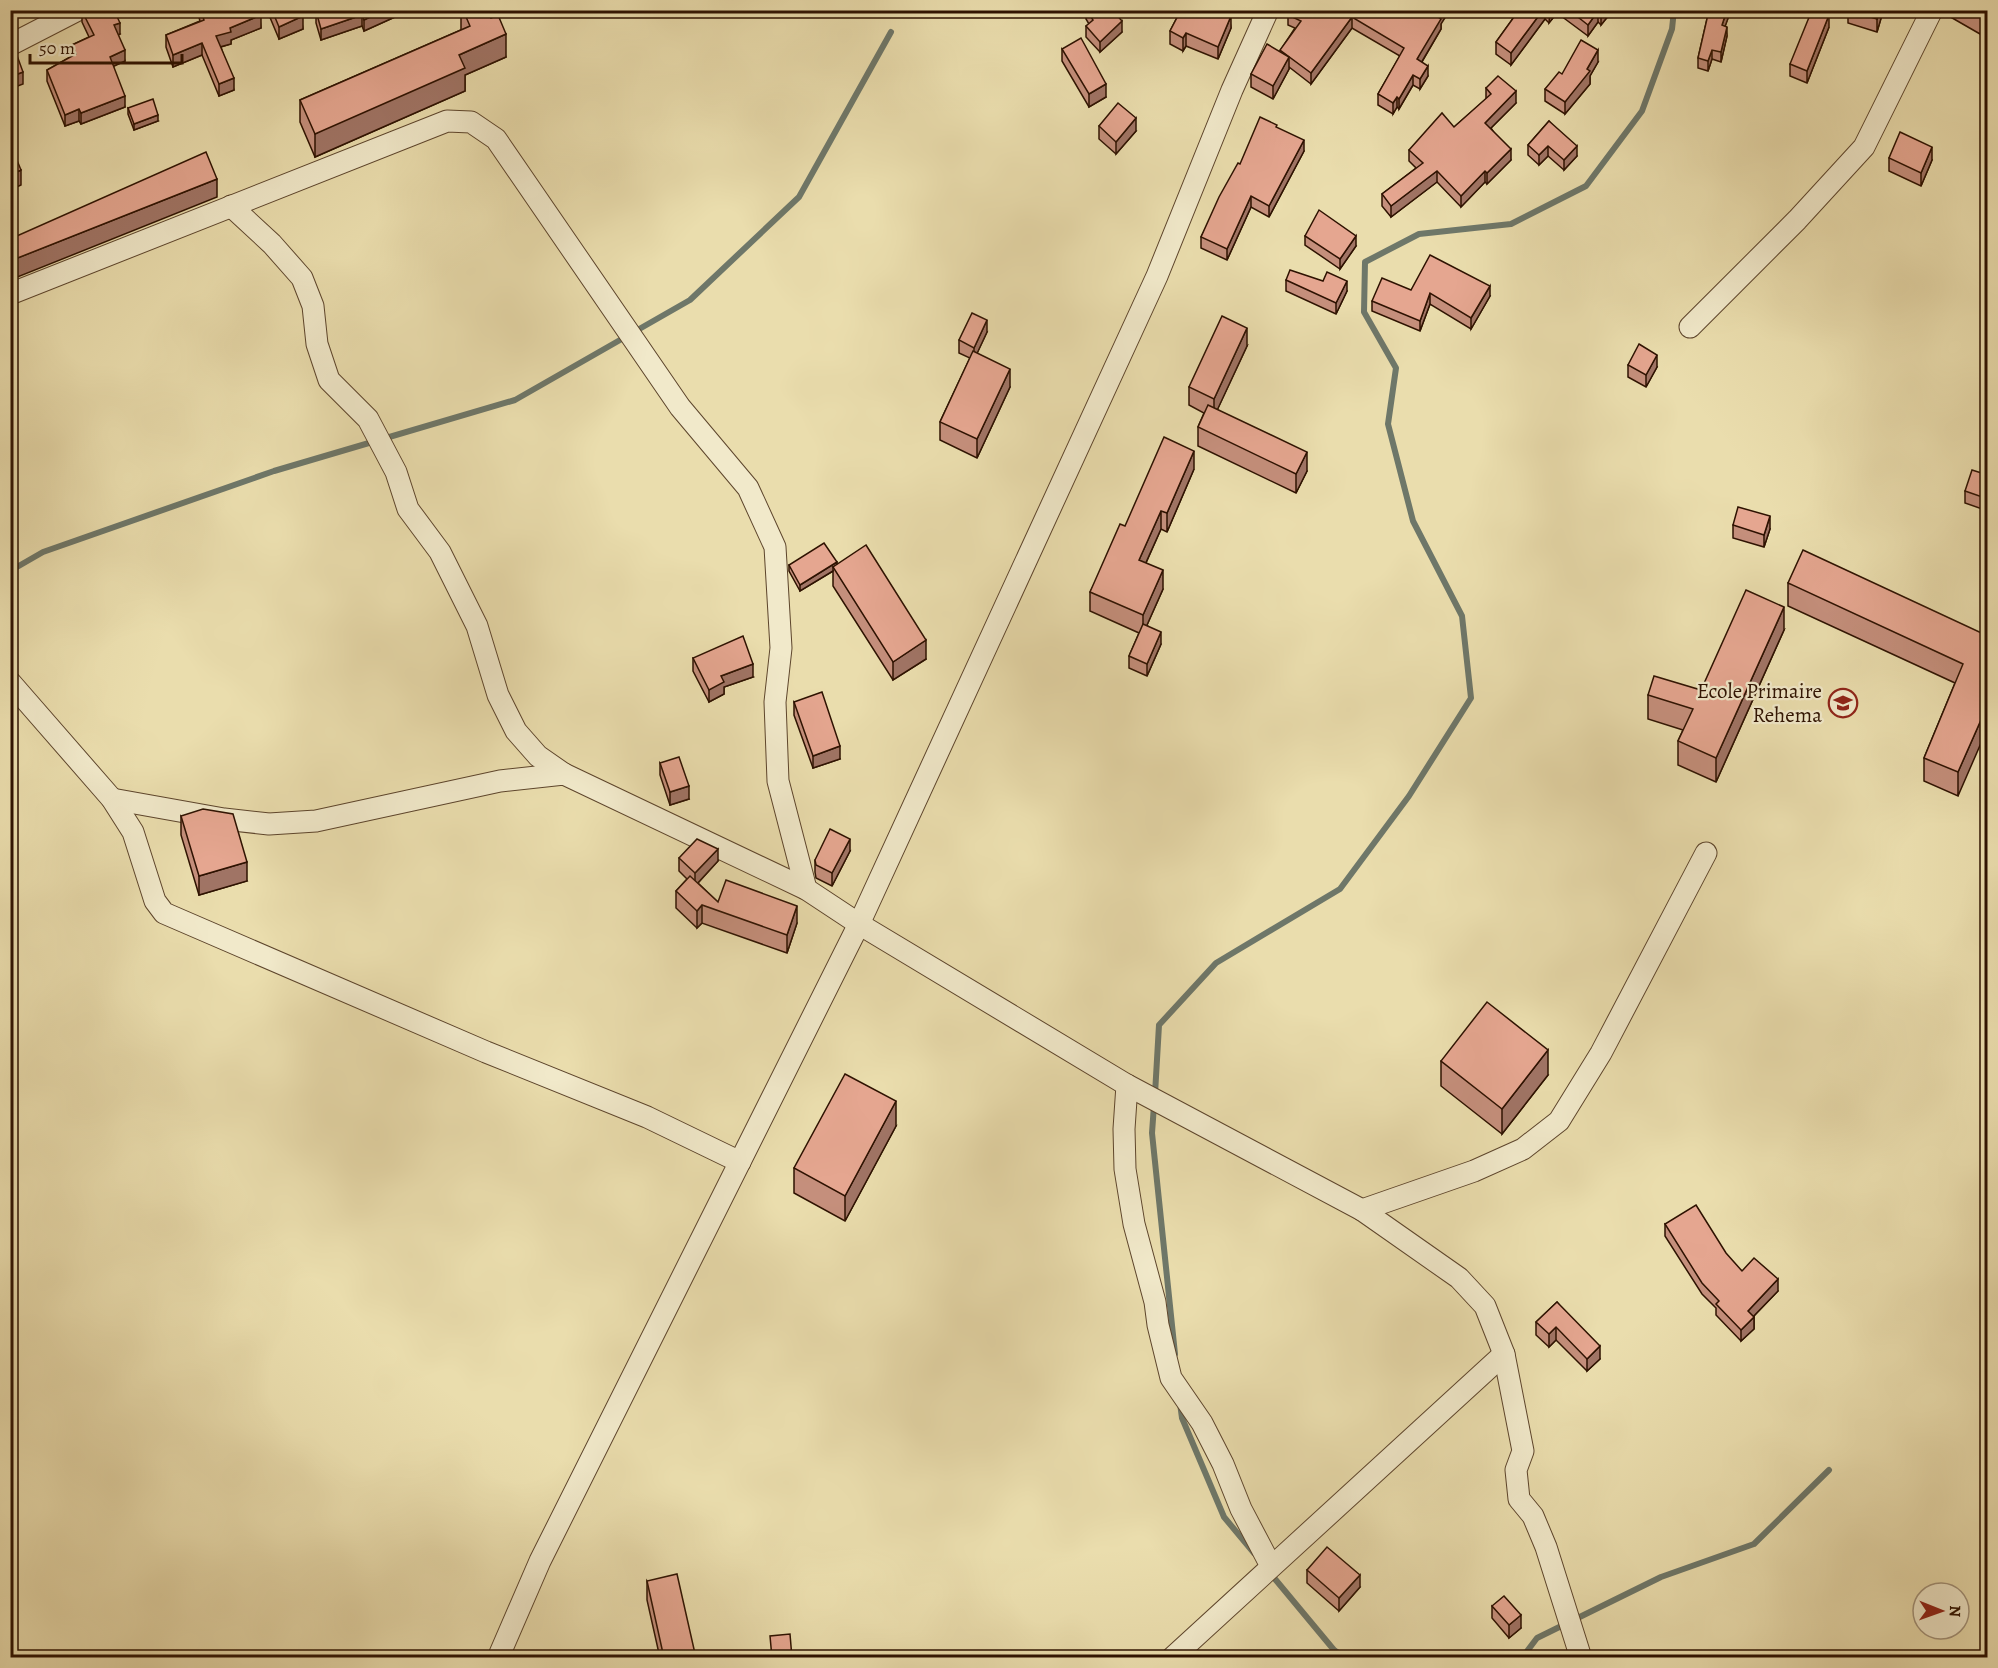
<svg xmlns="http://www.w3.org/2000/svg" width="1998" height="1668" viewBox="0 0 1998 1668" font-family="Alegreya,serif">
<style>
.lines{fill:none;stroke-linecap:round;stroke-linejoin:round}
.stream{stroke:#6e7769;stroke-width:6}
.street-casing{stroke:#5d452c;stroke-width:23}
.street{stroke:#f1e9ca;stroke-width:21}
.wall{fill:#c58f7c;stroke:#2e1201;stroke-width:1.5}
.shaded-wall{fill:#a07465;stroke:#2e1201;stroke-width:1.5}
.building{fill:#e5a690;stroke:#2e1201;stroke-width:1.5}
.labels{text-anchor:middle;stroke-width:4.5;stroke-linejoin:round;paint-order:stroke}
.poi-label{font-size:21px;fill:#2e1201;stroke:#f1e9ca;text-anchor:end}
</style>
<rect width="100%" height="100%" fill="#eaddad"/>
<filter id="stains"><feTurbulence type="fractalNoise" baseFrequency=".00333" numOctaves="4"/><feColorMatrix values="0 0 0 0 .2 0 0 0 0 .09 0 0 0 0 .02 0 0 0 .5 -.17"/></filter>
<radialGradient id="worn" r=".72"><stop offset=".6" stop-color="#630" stop-opacity="0"/><stop offset="1" stop-color="#630" stop-opacity=".3"/></radialGradient>
<g class="lines">
<g class="stream">
<path d="M10,571L43,552L274,471L515,400L690,300L799,197L891,32"/>
<path d="M1155,1094L1159,1025L1216,963L1340,889L1409,796L1471,698L1462,616L1413,521L1388,424L1396,368L1364,312L1365,262L1419,234L1511,224L1586,186L1642,111L1672,29L1674,10"/>
<path d="M1154,1105L1152,1133L1175,1354"/>
<path d="M1180,1403L1182,1418L1224,1517L1254,1553"/>
<path d="M1270,1573L1334,1650L1345,1658"/>
<path d="M1522,1658L1537,1638L1661,1577L1754,1544L1829,1470"/>
</g>
<g class="street-casing">
<g id="street">
<path d="M10,45L78,10"/>
<path d="M231,206L272,244L302,278L313,306L317,344L329,380L368,419L396,472L408,509L440,552L477,626L498,695L516,731L538,756L564,774"/>
<path d="M10,294L447,121L471,122L496,139L680,407L748,488L775,547L781,648L775,702L778,781L806,889"/>
<path d="M1690,327L1797,220L1864,147L1932,10"/>
<path d="M10,682L112,799L133,832L155,901L164,913L486,1052L647,1117L740,1162"/>
<path d="M112,799L224,819L269,824L316,821L500,781L564,774L806,889L859,924L1127,1085L1362,1210L1474,1171L1523,1149L1559,1121L1601,1053L1706,853"/>
<path d="M1127,1085L1124,1129L1125,1169L1134,1224L1155,1302L1158,1325L1171,1378L1202,1423L1223,1464L1241,1509L1271,1566"/>
<path d="M1362,1210L1459,1278L1485,1306L1504,1354L1523,1451L1516,1470L1519,1499L1533,1516L1546,1547L1581,1658"/>
<path d="M498,1658L540,1561L859,924L1157,276L1232,90L1268,10"/>
<path d="M1172,1658L1504,1354"/>
</g>
</g>
<use href="#street" class="street"/>
</g>
<g class="wall">
<path d="M197,10H259L261,28L231,40V44L221,47L234,90L219,96L202,55L173,67L166,47V35L200,21Z"/>
<path d="M269,10H300L303,29L279,39L269,15Z"/>
<path d="M395,10V17L364,31L362,26L321,40L316,23V11Z"/>
<path d="M461,10H488L506,57L465,75V91L315,157L300,122V100L461,30Z"/>
<path d="M1086,10H1112L1122,32L1100,52L1086,37V26L1089,24L1086,19Z"/>
<path d="M1181,10H1231L1229,15L1231,28L1218,59L1186,46L1183,51L1170,44V31Z"/>
<path d="M1291,10L1441,24V29L1422,62L1428,76L1420,89L1413,85L1399,109L1397,107L1393,114L1378,105V94L1400,56L1352,28L1311,84L1289,67V69L1273,99L1251,87V74L1280,51L1295,28L1288,25V15Z"/>
<path d="M1519,10H1613L1601,25L1598,22L1588,36L1557,13L1549,23L1545,19L1511,65L1496,54V42Z"/>
<path d="M1709,10H1731L1725,26L1727,36L1721,62L1712,59L1708,71L1698,68V58Z"/>
<path d="M1882,10V15L1877,32L1848,23V11Z"/>
<path d="M1947,10H1988V63L1986,62V43L1987,38L1947,15Z"/>
<path d="M82,11L120,34L118,35L125,61L113,66L125,107L81,124L79,121L65,126L47,81V70L72,56V45L89,37L82,22Z"/>
<path d="M1829,27L1807,83L1790,76V64Z"/>
<path d="M1062,49L1106,97L1089,107L1062,61Z"/>
<path d="M1598,62L1590,76V84L1565,114L1545,101V89L1562,74Z"/>
<path d="M1486,88L1516,103L1491,128L1511,160L1487,184L1485,182L1461,207L1437,182L1391,217L1382,206V194L1416,168L1409,161V150L1454,127L1486,99Z"/>
<path d="M128,108L158,121L134,130L128,114Z"/>
<path d="M1549,121L1577,156L1564,170L1548,156L1539,165L1528,155V145Z"/>
<path d="M1099,126L1136,131L1116,154L1099,139Z"/>
<path d="M1277,128L1304,151L1269,217L1251,207L1227,260L1201,248V237L1240,164Z"/>
<path d="M1889,158L1932,160L1921,186L1889,171Z"/>
<path d="M1305,236L1356,246L1340,269L1305,245Z"/>
<path d="M1286,280L1323,281L1347,291L1336,314L1286,291Z"/>
<path d="M1411,290L1490,296L1471,329L1430,304L1420,331L1372,311V301Z"/>
<path d="M987,332L977,353L1010,387L977,458L940,440V422L970,358L959,353V340Z"/>
<path d="M1247,346L1217,410L1307,471L1296,493L1198,446V427L1204,413L1189,405V387Z"/>
<path d="M1628,365L1657,367L1646,387L1628,377Z"/>
<path d="M1194,469L1167,532L1161,529L1146,563L1163,589L1147,625L1161,644L1147,676L1129,668V656L1139,633L1090,611V592L1125,526Z"/>
<path d="M1988,475V511L1965,503V491Z"/>
<path d="M1733,525L1770,529L1764,547L1733,538Z"/>
<path d="M789,565H837L926,659L893,680L833,586V571L800,591L789,571Z"/>
<path d="M1788,583L1988,636L1958,796L1924,781V758L1955,683L1788,606Z"/>
<path d="M1784,630L1716,782L1678,765V741L1683,730L1648,719V695L1701,690Z"/>
<path d="M693,658L753,677L724,687V694L709,702L693,671Z"/>
<path d="M794,702L840,759L813,768L794,715Z"/>
<path d="M660,763L689,799L670,805L660,775Z"/>
<path d="M181,816L247,881L199,895L181,835Z"/>
<path d="M850,851L832,886L816,878L815,872V860Z"/>
<path d="M679,858L718,861L698,883L718,902L797,923L787,953L702,923L697,928L676,908V891L687,879L679,871Z"/>
<path d="M1441,1061L1548,1075L1502,1134L1441,1086Z"/>
<path d="M896,1126L845,1221L794,1193V1168Z"/>
<path d="M1665,1224L1742,1271L1778,1291L1754,1316V1329L1741,1341L1716,1315V1308L1702,1294L1665,1236Z"/>
<path d="M1557,1302L1600,1359L1587,1371L1556,1340L1549,1347L1536,1335V1322Z"/>
<path d="M1307,1570L1360,1587L1339,1611L1307,1583Z"/>
<path d="M647,1581L696,1658H660L647,1600Z"/>
<path d="M1492,1606L1521,1628L1509,1638L1492,1618Z"/>
</g>
<g class="shaded-wall">
<path d="M10,10H24V12L10,16Z"/>
<path d="M384,10H395V17L364,31V20Z"/>
<path d="M1226,10H1231L1225,26V13Z"/>
<path d="M1443,10H1450L1441,24V29L1417,70V59L1438,17Z"/>
<path d="M1543,10H1545V19L1511,65V53Z"/>
<path d="M1550,10H1557V13L1549,23Z"/>
<path d="M1604,10H1613L1601,25V14Z"/>
<path d="M1727,10H1731L1722,35V25Z"/>
<path d="M1879,10H1882V15L1877,32V19Z"/>
<path d="M1598,11V22L1588,36V25Z"/>
<path d="M261,15V28L231,40V44L216,48V36L230,28Z"/>
<path d="M362,15V26L321,40V29Z"/>
<path d="M1829,15V27L1807,83V71Z"/>
<path d="M303,16V29L279,39V27Z"/>
<path d="M1231,16V28L1218,59V47Z"/>
<path d="M1352,17V28L1311,84V73Z"/>
<path d="M1122,21V32L1100,52V42Z"/>
<path d="M120,23V34L114,37V25Z"/>
<path d="M1727,27V36L1721,62V52Z"/>
<path d="M1186,33V46L1183,51V38Z"/>
<path d="M506,34V57L465,75V91L315,157V134L459,55Z"/>
<path d="M202,43V55L173,67V55Z"/>
<path d="M125,50V61L110,68V57Z"/>
<path d="M1598,50V62L1590,76V84L1565,114V102L1587,69Z"/>
<path d="M1712,50V59L1708,71V61Z"/>
<path d="M1289,57V69L1273,99V86Z"/>
<path d="M1428,66V76L1420,89V79Z"/>
<path d="M23,72V84L10,89V77Z"/>
<path d="M1413,75V85L1399,109V99Z"/>
<path d="M234,78V90L219,96V84Z"/>
<path d="M1106,84V97L1089,107V94Z"/>
<path d="M1516,91V103L1485,134V123Z"/>
<path d="M125,96V107L81,124V113Z"/>
<path d="M1397,97V107L1393,114V103Z"/>
<path d="M79,109V121L65,126V115Z"/>
<path d="M158,115V121L134,130V124Z"/>
<path d="M1136,118V131L1116,154V142Z"/>
<path d="M1304,140V151L1269,217V206Z"/>
<path d="M1548,146V156L1539,165V155Z"/>
<path d="M1577,146V156L1564,170V160Z"/>
<path d="M1932,147V160L1921,186V173Z"/>
<path d="M1511,149V160L1487,184V173Z"/>
<path d="M21,170V185L10,190V175Z"/>
<path d="M1437,171V182L1391,217V206Z"/>
<path d="M1485,171V182L1461,207V196Z"/>
<path d="M217,179V197L10,280V261Z"/>
<path d="M1251,196V207L1227,260V249Z"/>
<path d="M1356,236V246L1340,269V259Z"/>
<path d="M1347,281V291L1336,314V303Z"/>
<path d="M1490,286V296L1471,329V318Z"/>
<path d="M1430,293V304L1420,331V321Z"/>
<path d="M987,320V332L974,360V348Z"/>
<path d="M1247,328V346L1214,417V399Z"/>
<path d="M1657,355V367L1646,387V375Z"/>
<path d="M1010,369V387L977,458V439Z"/>
<path d="M1194,451V469L1167,532V513Z"/>
<path d="M1307,452V471L1296,493V474Z"/>
<path d="M1161,511V529L1139,578V560Z"/>
<path d="M1770,516V529L1764,547V535Z"/>
<path d="M837,562V568L833,567V571L800,591V585Z"/>
<path d="M1163,570V589L1143,634V615Z"/>
<path d="M1784,607V630L1716,782V758Z"/>
<path d="M1161,632V644L1147,676V664Z"/>
<path d="M926,640V659L893,680V662Z"/>
<path d="M753,664V677L724,687V694L709,702V690L721,676Z"/>
<path d="M1988,704V727L1958,796V772Z"/>
<path d="M840,746V759L813,768V756Z"/>
<path d="M689,786V799L670,805V792Z"/>
<path d="M850,839V851L832,886V873Z"/>
<path d="M718,849V861L695,886V873Z"/>
<path d="M247,862V881L199,895V876Z"/>
<path d="M702,905V923L697,928V911Z"/>
<path d="M797,906V923L787,953V935Z"/>
<path d="M1548,1050V1075L1502,1134V1109Z"/>
<path d="M896,1101V1126L845,1221V1196Z"/>
<path d="M1778,1279V1291L1748,1322V1311Z"/>
<path d="M1754,1317V1329L1741,1341V1330Z"/>
<path d="M1556,1327V1340L1549,1347V1334Z"/>
<path d="M1600,1346V1359L1587,1371V1359Z"/>
<path d="M1360,1575V1587L1339,1611V1598Z"/>
<path d="M1521,1615V1628L1509,1638V1625Z"/>
</g>
<g class="building">
<path d="M84,10H114L120,23L114,25L125,50L110,57L125,96L81,113L79,109L65,115L47,70L76,54L72,45L94,35L82,11Z"/>
<path d="M201,10H259L261,15L230,28L231,32L216,36L234,78L219,84L202,43L173,55L166,35L204,20Z"/>
<path d="M272,10H300L303,16L279,27Z"/>
<path d="M319,10H384L364,20L362,15L321,29L316,11Z"/>
<path d="M463,10H488L491,18L498,15L506,34L459,55L465,68L315,134L300,100L470,26Z"/>
<path d="M1087,10H1112L1122,21L1100,42L1086,26L1093,20Z"/>
<path d="M1181,10H1226L1225,13L1231,16L1218,47L1186,33L1183,38L1170,31Z"/>
<path d="M1291,10H1443L1438,17L1441,19L1417,59L1428,66L1420,79L1413,75L1399,99L1397,97L1393,103L1378,94L1404,48L1352,17L1311,73L1280,50L1301,21L1288,15Z"/>
<path d="M1519,10H1543L1511,53L1496,42Z"/>
<path d="M1569,10H1604L1601,14L1598,11L1588,25Z"/>
<path d="M1709,10H1727L1722,25L1727,27L1721,52L1712,50L1708,61L1698,58Z"/>
<path d="M1812,10H1818L1829,15L1807,71L1790,64Z"/>
<path d="M1848,10H1879L1877,19Z"/>
<path d="M1973,10H1988V19Z"/>
<path d="M1081,38L1106,84L1089,94L1062,49Z"/>
<path d="M1581,40L1598,50L1587,69L1590,71L1565,102L1545,89L1559,72L1562,74Z"/>
<path d="M1267,44L1289,57L1273,86L1251,74Z"/>
<path d="M15,50L23,72L10,77V52Z"/>
<path d="M1498,76L1516,91L1485,123L1511,149L1487,173L1485,171L1461,196L1437,171L1391,206L1382,194L1423,163L1409,150L1442,113L1454,127L1491,94L1486,88Z"/>
<path d="M153,99L158,115L134,124L128,108Z"/>
<path d="M1118,103L1136,118L1116,142L1099,126Z"/>
<path d="M1260,117L1277,125L1276,127L1304,140L1269,206L1251,196L1227,249L1201,237L1219,197L1238,163L1240,164Z"/>
<path d="M1549,121L1577,146L1564,160L1548,146L1539,155L1528,145Z"/>
<path d="M1900,132L1932,147L1921,173L1889,158Z"/>
<path d="M10,143L21,170L10,175Z"/>
<path d="M206,152L217,179L10,261V239Z"/>
<path d="M1319,210L1356,236L1340,259L1305,236Z"/>
<path d="M1430,255L1490,286L1471,318L1430,293L1420,321L1372,301L1382,278L1411,290Z"/>
<path d="M1290,270L1323,281L1327,272L1347,281L1336,303L1286,280Z"/>
<path d="M972,313L987,320L974,348L959,340Z"/>
<path d="M1222,316L1247,328L1214,399L1189,387Z"/>
<path d="M1639,344L1657,355L1646,375L1628,365Z"/>
<path d="M973,351L1010,369L977,439L940,422Z"/>
<path d="M1208,405L1307,452L1296,474L1198,427Z"/>
<path d="M1164,437L1194,451L1167,513L1161,511L1139,560L1163,570L1143,615L1090,592L1120,524L1125,526Z"/>
<path d="M1972,470L1988,475V499L1965,491Z"/>
<path d="M1738,507L1770,516L1764,535L1733,525Z"/>
<path d="M824,543L837,562L800,585L789,565Z"/>
<path d="M866,545L926,640L893,662L833,567Z"/>
<path d="M1803,550L1988,636V704L1958,772L1924,758L1963,664L1788,583Z"/>
<path d="M1746,590L1784,607L1716,758L1678,741L1693,709L1648,695L1654,676L1701,690Z"/>
<path d="M1143,624L1161,632L1147,664L1129,656Z"/>
<path d="M743,636L753,664L721,676L724,682L709,690L693,658Z"/>
<path d="M822,692L840,746L813,756L794,702Z"/>
<path d="M679,757L689,786L670,792L660,763Z"/>
<path d="M203,809L233,814L247,862L199,876L181,816Z"/>
<path d="M830,829L850,839L832,873L816,865L815,860Z"/>
<path d="M697,839L718,849L695,873L679,858Z"/>
<path d="M690,876L718,902L726,880L797,906L787,935L702,905L697,911L676,891Z"/>
<path d="M1487,1002L1548,1050L1502,1109L1441,1061Z"/>
<path d="M845,1074L896,1101L845,1196L794,1168Z"/>
<path d="M1696,1205L1726,1253L1742,1271L1754,1258L1778,1279L1748,1311L1754,1317L1741,1330L1716,1304L1719,1301L1702,1283L1665,1224Z"/>
<path d="M1557,1302L1600,1346L1587,1359L1556,1327L1549,1334L1536,1322Z"/>
<path d="M1327,1547L1360,1575L1339,1598L1307,1570Z"/>
<path d="M677,1574L696,1658H664L647,1581Z"/>
<path d="M1504,1596L1521,1615L1509,1625L1492,1606Z"/>
<path d="M790,1634L792,1658H772L770,1636Z"/>
</g>
<defs>
<g id="school-ring" transform="scale(1.5)"><circle r="9.5" fill="#f1e9ca" stroke="#8f2418" stroke-width="1.5"/><path d="M0-5L7-2L0 1L-7-2ZM-4 1L0 2.5L4 1V4Q0 6-4 4Z" fill="#8f2418"/></g>
</defs>
<g fill-rule="evenodd">
<use href="#school-ring" x="1843" y="703"/>
</g>
<g class="labels">
<g class="poi-label">
<text x="1822" y="698">Ecole Primaire<tspan x="1822" dy="24">Rehema</tspan></text>
</g>
</g>
<rect width="1998" height="1668" fill="none" stroke="#eaddad" stroke-width="36"/>
<rect x="12" y="12" width="1974" height="1644" fill="none" stroke="#2e1201" stroke-width="3"/>
<rect x="18" y="18" width="1962" height="1632" fill="none" stroke="#2e1201" stroke-width="1.5"/>
<g transform="translate(1941 1611) rotate(91)"><circle r="28" fill="#f1e9ca" stroke="#a3937a" stroke-width="1.5"/>
<path d="M0-4.5L10 22L0 15L-10 22Z" fill="#8f2418"/>
<text y="-9" font-size="16" font-weight="bold" text-anchor="middle" fill="#2e1201">N</text>
</g>
<path d="M30 54v9h152v-9" fill="none" stroke="#2e1201" stroke-width="3"/>
<text x="39" y="54" font-size="18" fill="#2e1201" stroke="#f1e9ca" stroke-width="4.5" paint-order="stroke">50 m</text>
<rect width="100%" height="100%" filter="url(#stains)"/>
<rect width="100%" height="100%" fill="url(#worn)"/>
</svg>
